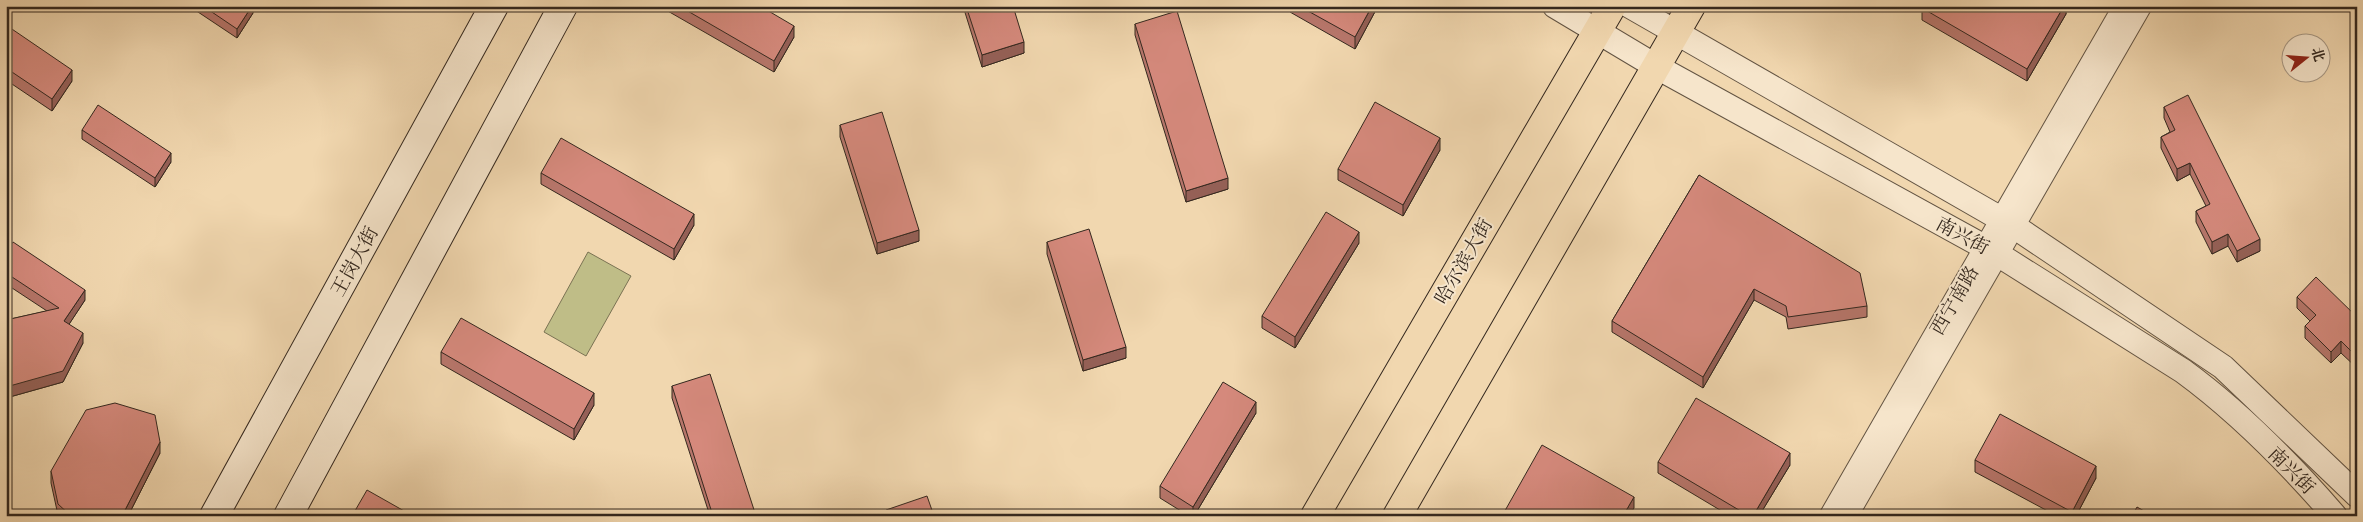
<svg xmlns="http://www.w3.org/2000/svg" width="2363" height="522" viewBox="0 0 2363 522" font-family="'IM FELL English','Noto Serif SC',serif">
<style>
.green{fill:#bfbd87;stroke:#7a7253}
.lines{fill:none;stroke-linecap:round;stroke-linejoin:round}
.minor-casing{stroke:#635443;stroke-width:21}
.tertiary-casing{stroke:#635443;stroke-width:26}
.secondary-casing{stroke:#34281f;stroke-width:30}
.primary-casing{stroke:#34281f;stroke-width:30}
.minor{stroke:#f6e5cb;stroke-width:19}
.tertiary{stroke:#f6e5cb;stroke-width:24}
.secondary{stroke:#f6e5cb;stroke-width:28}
.primary{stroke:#f1d7af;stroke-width:28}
.wall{fill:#b7766b;stroke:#34281f}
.shaded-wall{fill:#956057;stroke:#34281f}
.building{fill:#d5897c;stroke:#34281f}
.labels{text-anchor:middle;stroke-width:4;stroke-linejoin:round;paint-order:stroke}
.street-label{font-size:19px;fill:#34281f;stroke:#f6e5cb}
</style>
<rect width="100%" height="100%" fill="#f1d7af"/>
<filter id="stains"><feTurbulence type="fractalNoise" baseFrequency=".004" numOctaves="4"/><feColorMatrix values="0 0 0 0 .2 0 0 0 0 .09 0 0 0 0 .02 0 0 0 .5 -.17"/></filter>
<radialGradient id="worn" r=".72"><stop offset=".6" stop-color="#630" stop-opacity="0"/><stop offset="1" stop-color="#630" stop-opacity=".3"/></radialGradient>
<path class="green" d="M588,252L631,276L586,356L544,332Z"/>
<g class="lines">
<g class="minor-casing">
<g id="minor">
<path d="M1829,516L2123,6"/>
<path d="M1848,516L2142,6"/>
</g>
</g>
<g class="tertiary-casing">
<g id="tertiary">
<path d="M1555,6L1657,67L1999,255L2183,371C2239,412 2290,464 2335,516"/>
<path d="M1630,6L2015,227L2223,367L2357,495"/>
</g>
</g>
<g class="secondary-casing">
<g id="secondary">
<path d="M214,516L494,6"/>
<path d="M288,516L563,6"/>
</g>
</g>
<g class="primary-casing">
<g id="primary">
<path d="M1315,516L1612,6"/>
<path d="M1397,516L1691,6"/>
</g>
</g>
<use href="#minor" class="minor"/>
<use href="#tertiary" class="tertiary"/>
<use href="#secondary" class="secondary"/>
<use href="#primary" class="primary"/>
</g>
<g class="wall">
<path d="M189,6H253V13L237,38Z"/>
<path d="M659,6H760L794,37L774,72Z"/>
<path d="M963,6H1013L1024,53L982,67Z"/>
<path d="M1290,6H1378L1355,49L1290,12Z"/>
<path d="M2066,6V14L2027,81L1922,20V8Z"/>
<path d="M1135,24L1228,189L1186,202L1135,35Z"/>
<path d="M6,25L72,81L52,111L6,80Z"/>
<path d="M2164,107L2260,251L2237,262L2228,246L2212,254L2196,222V211L2206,206L2190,174L2177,181L2161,148V137L2170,132L2164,118Z"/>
<path d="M840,125L919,241L877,254L840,137Z"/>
<path d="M82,130L171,162L155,187L82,139Z"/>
<path d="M1440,150L1403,216L1338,180V169Z"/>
<path d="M541,173L694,225L674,260L541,184Z"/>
<path d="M1699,175L1867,306V317L1788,329L1786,317L1754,300L1703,388L1612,332V321Z"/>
<path d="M1047,242L1126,358L1083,371L1047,254Z"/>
<path d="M1359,243L1295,348L1262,328V316Z"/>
<path d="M6,252L85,300L69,324L83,343L63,382L6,398V320L47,311L6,284Z"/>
<path d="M2297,297L2357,317V368L2341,353L2331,363L2305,338V326L2310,321L2297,308Z"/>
<path d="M441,352L594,405L574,440L441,364Z"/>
<path d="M672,386L756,516H710L672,398Z"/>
<path d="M1256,413L1194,516H1189L1160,498V486Z"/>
<path d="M160,453L128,516L58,515L51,483V471Z"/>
<path d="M1975,460L2096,478L2076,516H2057L1975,472Z"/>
<path d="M1658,462L1790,465L1759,516H1730L1658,473Z"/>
</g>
<g class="shaded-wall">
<path d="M252,6H253V13L237,38V29Z"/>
<path d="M1372,6H1378L1355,49V37Z"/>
<path d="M2064,6H2066V14L2027,81V69Z"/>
<path d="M794,26V37L774,72V61Z"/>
<path d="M1024,42V53L982,67V55Z"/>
<path d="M72,70V81L52,111V99Z"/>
<path d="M1440,138V150L1403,216V205Z"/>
<path d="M171,153V162L155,187V178Z"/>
<path d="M2190,163V174L2177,181V169Z"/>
<path d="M1228,178V189L1186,202V191Z"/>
<path d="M694,214V225L674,260V249Z"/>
<path d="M919,230V241L877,254V243Z"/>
<path d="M1359,232V243L1295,348V337Z"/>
<path d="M2228,234V246L2212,254V242Z"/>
<path d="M2260,239V251L2237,262V251Z"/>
<path d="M1754,289V300L1703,388V377Z"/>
<path d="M85,290V300L64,332V321Z"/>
<path d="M83,333V343L63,382L6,398V387Z"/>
<path d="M2341,341V353L2331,363V352Z"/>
<path d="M1126,347V358L1083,371V360Z"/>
<path d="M594,393V405L574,440V429Z"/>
<path d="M1256,402V413L1194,516H1193V507Z"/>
<path d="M160,442V453L128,516H122Z"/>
<path d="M1790,453V465L1759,516H1753Z"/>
<path d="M2096,466V478L2076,516H2072V512Z"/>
<path d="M1634,497V508L1629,516H1623Z"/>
</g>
<g class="building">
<path d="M203,6H252L237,29Z"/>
<path d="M679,6H760L794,26L774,61Z"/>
<path d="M966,6H1013L1024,42L982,55Z"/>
<path d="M1299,6H1372L1355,37Z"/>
<path d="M1923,6H2064L2027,69L1922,8Z"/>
<path d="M1177,11L1228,178L1186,191L1135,24Z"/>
<path d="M6,25L72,70L52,99L6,68Z"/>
<path d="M2188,95L2260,239L2237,251L2228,234L2212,242L2196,211L2210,204L2190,163L2177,169L2161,137L2175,130L2164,107Z"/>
<path d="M1375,102L1440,138L1403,205L1338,169Z"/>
<path d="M98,105L171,153L155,178L82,130Z"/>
<path d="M882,112L919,230L877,243L840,125Z"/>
<path d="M561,138L694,214L674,249L541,173Z"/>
<path d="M1699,175L1860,273L1867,306L1788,317L1786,306L1754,289L1703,377L1612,321Z"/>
<path d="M1326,212L1359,232L1295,337L1262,316Z"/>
<path d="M1089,229L1126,347L1083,360L1047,242Z"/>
<path d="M13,242L85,290L64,321L83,333L63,371L6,387V320L59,308L6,273V252Z"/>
<path d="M2316,277L2357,317V357L2341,341L2331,352L2305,326L2316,315L2297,297Z"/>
<path d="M461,318L594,393L574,429L441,352Z"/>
<path d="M710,374L756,516H713L672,386Z"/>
<path d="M1223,382L1256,402L1193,507L1160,486Z"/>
<path d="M1696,398L1790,453L1753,516H1749L1658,462Z"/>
<path d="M115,403L155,415L160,442L122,516H71L58,504L51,471L86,410Z"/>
<path d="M2000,414L2096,466L2072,512L1975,460Z"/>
<path d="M1542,445L1634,497L1623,516H1502Z"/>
<path d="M367,490L413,516H352Z"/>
<path d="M927,496L934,516H888L886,510Z"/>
<path d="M2137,507L2153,516H2132Z"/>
</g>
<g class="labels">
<g class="street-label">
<text transform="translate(1963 235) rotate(28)" y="7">南兴街</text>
<text transform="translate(354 261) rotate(-61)" y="7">王岗大街</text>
<text transform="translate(1463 261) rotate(-60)" y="7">哈尔滨大街</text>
<text transform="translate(1954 300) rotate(-60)" y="7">西宁南路</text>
<text transform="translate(2292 470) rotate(45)" y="7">南兴街</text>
</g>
</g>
<rect width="2363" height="522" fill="none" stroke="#f1d7af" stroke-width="25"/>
<rect x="8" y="8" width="2348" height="507" fill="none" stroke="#34281f" stroke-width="2.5"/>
<rect x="12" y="12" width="2338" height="497" fill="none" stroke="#34281f"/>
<g transform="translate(2306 58) rotate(73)"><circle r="24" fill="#f6e5cb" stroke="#a89986"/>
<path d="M0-4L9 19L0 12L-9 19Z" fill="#8f2418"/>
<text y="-8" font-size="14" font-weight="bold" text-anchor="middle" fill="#34281f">北</text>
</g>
<rect width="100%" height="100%" filter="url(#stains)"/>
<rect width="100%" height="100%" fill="url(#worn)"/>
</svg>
